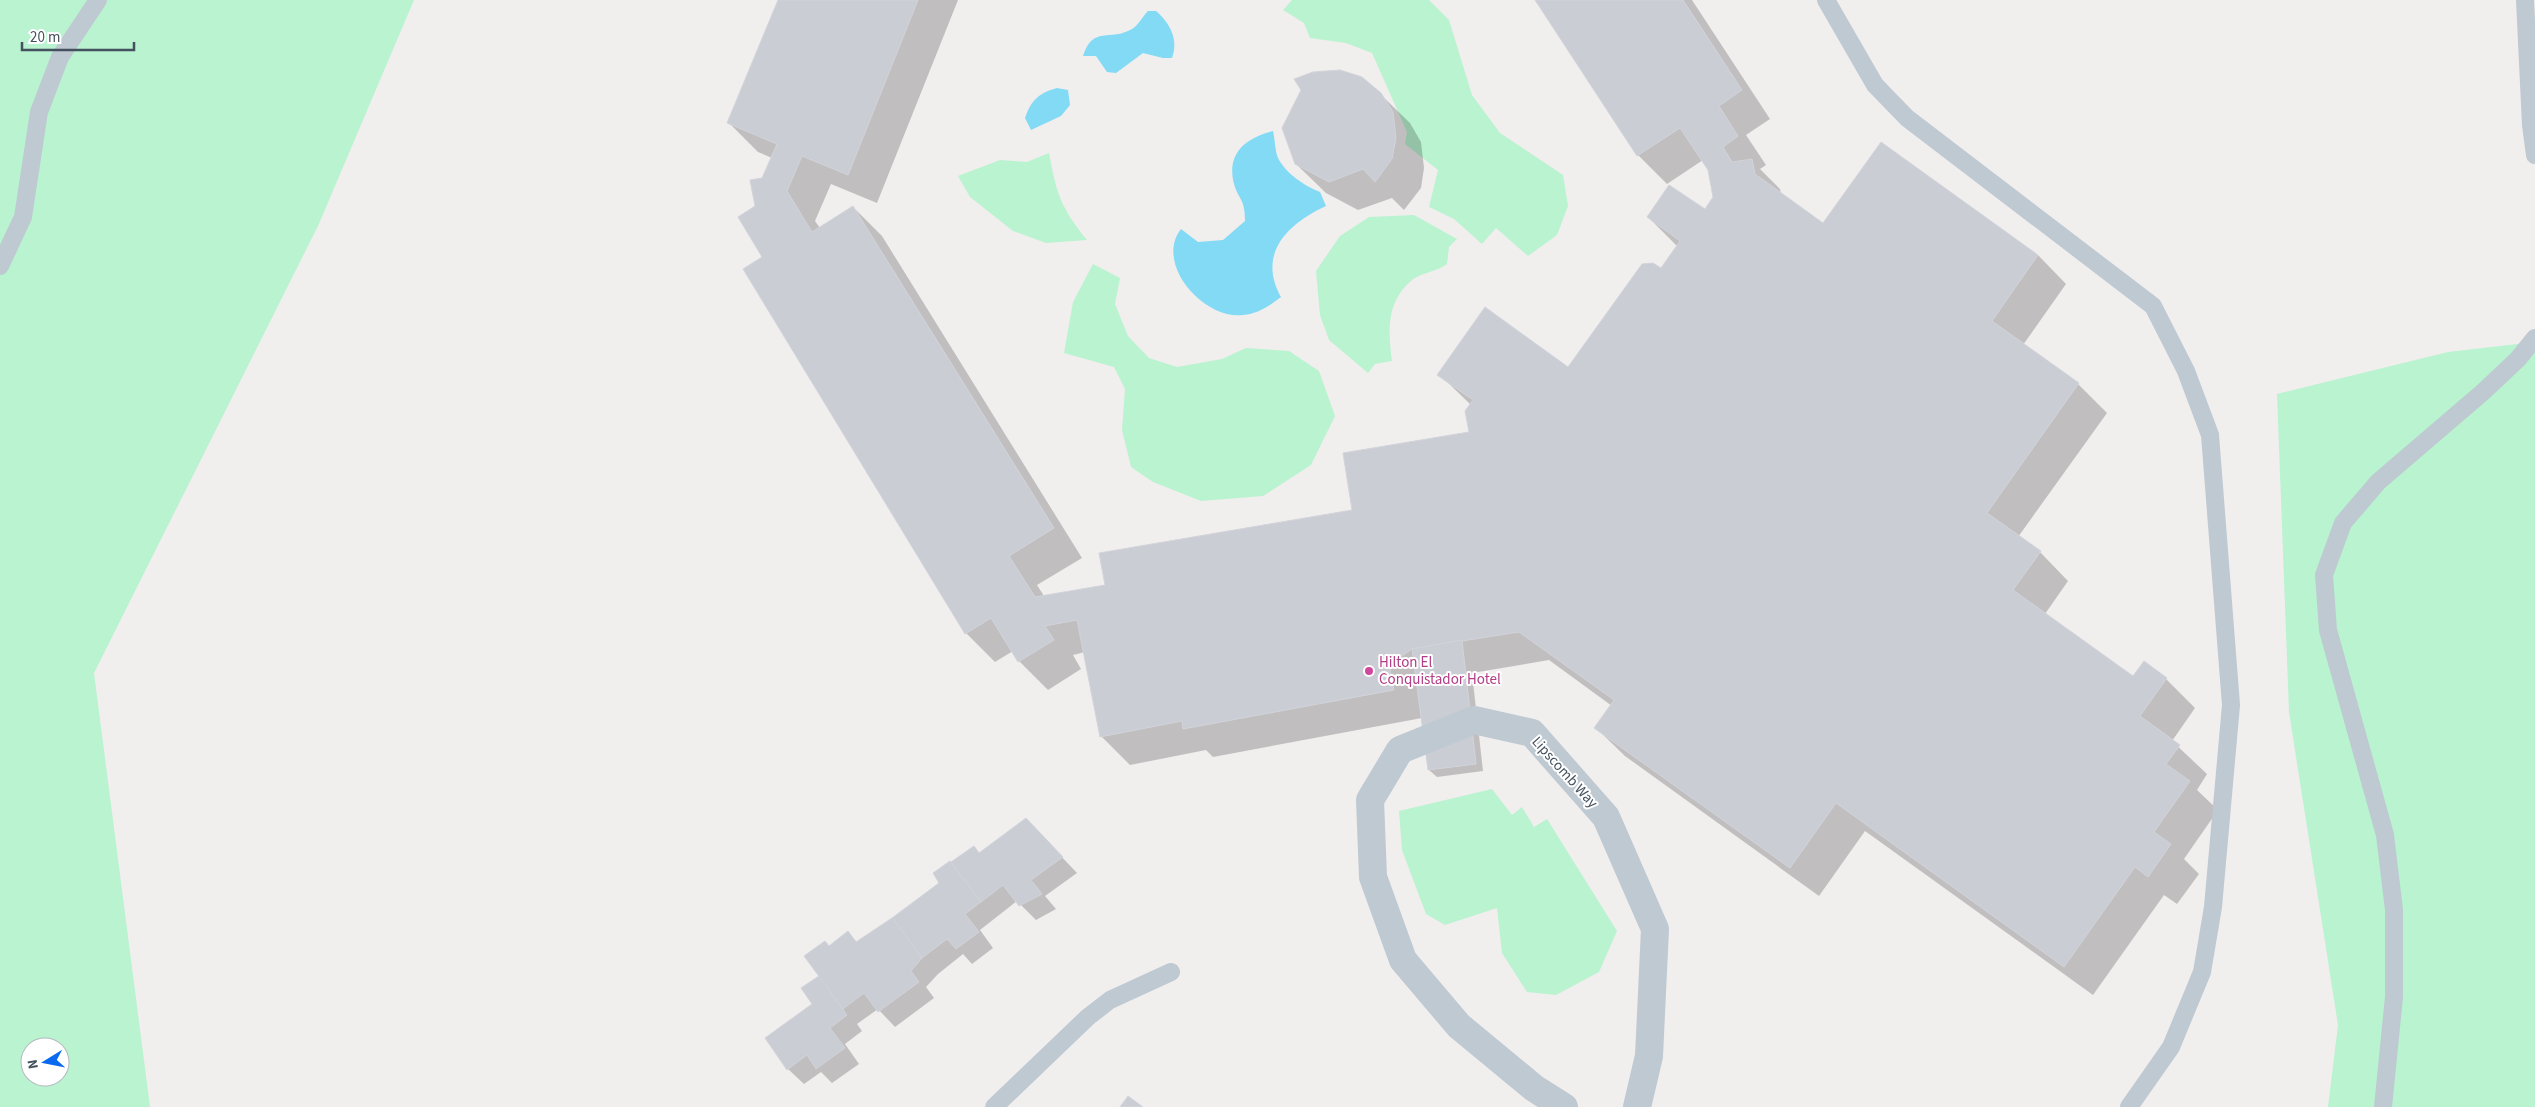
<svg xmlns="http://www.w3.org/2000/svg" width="2535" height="1107" viewBox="0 0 2535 1107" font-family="'Source Sans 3',sans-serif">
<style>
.green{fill:#b9f3d0;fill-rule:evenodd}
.water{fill:#82daf4}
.shadow{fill:#0003}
.building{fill:#cacdd4;stroke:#d2d4db}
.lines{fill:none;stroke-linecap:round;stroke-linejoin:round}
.lane{stroke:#bec9d2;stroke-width:18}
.street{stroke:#bec9d2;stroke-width:28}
.hotel-dot{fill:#d1479c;stroke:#fff;stroke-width:2}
.labels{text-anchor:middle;stroke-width:4;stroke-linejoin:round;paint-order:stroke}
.hotel-label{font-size:15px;fill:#b23c85;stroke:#fff;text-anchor:start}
.street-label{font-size:15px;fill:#45515e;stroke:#fff}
</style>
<rect width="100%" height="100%" fill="#f1eeee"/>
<g class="green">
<path d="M0,0H414L318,226L94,673L150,1107H0ZM30,1047H60V1077H30Z"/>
<path d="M1292,0H1429L1449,20L1472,95L1500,133L1563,175L1568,206L1557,235L1528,256L1496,228L1482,244L1454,219L1429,207L1438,170L1405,144L1407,132L1372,53L1346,43L1310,38L1304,23L1283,10Z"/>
<path d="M1049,153C1057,195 1060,206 1087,240L1046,243L1013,231L970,197L958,176L1000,160L1027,162Z"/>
<path d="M1414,215L1457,239L1449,247L1447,264C1436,272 1420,273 1412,280C1386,302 1388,331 1392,361L1375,364L1368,373L1329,340L1320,315L1316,271L1340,236L1369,217Z"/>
<path d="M1093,264L1120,278L1115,304L1128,336L1149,358L1177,367L1222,359L1246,348L1289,351L1319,371L1335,416L1311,465L1263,496L1201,501L1153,482L1131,467L1122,430L1125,389L1114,367L1064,353L1073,302Z"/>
<path d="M2535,342V1107H2328L2338,1025L2289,712L2277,394L2448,352Z"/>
<path d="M1492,789L1512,815L1522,807L1534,827L1547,819L1617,931L1599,972L1556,995L1527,992L1502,953L1497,908L1445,925L1426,914L1402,850L1399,811Z"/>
</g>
<g class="water">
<path d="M1148,11H1156C1170,23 1179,40 1172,58H1163L1143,53L1116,73L1107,72L1096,56H1083C1093,25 1110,42 1132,29C1138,26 1142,17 1148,11Z"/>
<path d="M1057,88L1068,90L1070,105L1061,116L1031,130L1025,118C1031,100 1039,93 1057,88Z"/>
<path d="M1273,131C1275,139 1275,151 1278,158C1286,174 1305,186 1320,192L1326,206C1287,224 1257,254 1281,297C1269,306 1258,314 1243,315C1204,320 1154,264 1181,229L1198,242L1223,240L1245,221C1245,198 1239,201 1234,184C1226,153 1246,138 1273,131Z"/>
</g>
<g class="shadow">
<path d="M780,0H958L877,203L831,184L815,221L820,228L853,207L882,236L1082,558L1037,585L1044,596L1106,586L1354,511L1470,433L1471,405L1439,374L1568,369L1662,269L1677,246L1648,217L1705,211L1714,197L1709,169L1703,160L1667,184L1638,155L1537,0H1692L1770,119L1746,135L1766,165L1760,169L1780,189L1781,194L1823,225L2038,255L2066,284L2023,345L2078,384L2107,413L2018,537L2040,552L2068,581L2045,614L2133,678L2144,663L2166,679L2195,708L2172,741L2207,774L2197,790L2218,810L2184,859L2199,874L2177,904L2164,895L2093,995L1865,831L1819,896L1625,756L1596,728L1612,706L1549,660L1472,673L1483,771L1437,777L1429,770L1422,718L1213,757L1206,750L1130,765L1101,736L1085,652L1073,655L1081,669L1048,690L1019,661L1013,651L995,662L966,633L764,258L757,206L763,179L772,158L758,152L729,123Z"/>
<path d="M1380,94L1410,123L1421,142L1424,168L1421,188L1404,210L1392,198L1358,210L1326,193L1296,164Z"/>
<path d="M1041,835L1077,873L1045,896L1056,909L1036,920L1017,901L980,930L993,948L972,964L963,954L938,974L926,987L934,998L895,1027L878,1009L857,1024L862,1031L845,1044L859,1064L832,1083L821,1072L804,1084L788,1069L814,1004L829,947L848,933L857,942L893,919L941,883L935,874L973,847L980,854Z"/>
</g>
<g class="building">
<path d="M778,0H918L848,175L802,156L787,191L812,232L853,206L1054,528L1009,556L1035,597L1105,585L1099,553L1352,510L1343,453L1469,432L1465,411L1473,400L1437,375L1485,307L1568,367L1642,264L1653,263L1661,268L1680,241L1647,217L1669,185L1705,209L1713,197L1708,170L1680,128L1637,156L1535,0H1683L1742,90L1719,106L1738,136L1723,147L1732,162L1752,159L1755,174L1823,223L1881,142L2038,255L1992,321L2079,383L1987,513L2041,551L2013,590L2133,676L2144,661L2167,678L2140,716L2180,745L2166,764L2190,781L2154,832L2171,844L2148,877L2135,867L2064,967L1836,803L1790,868L1594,728L1614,700L1519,632L1412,649L1389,665L1394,690L1183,729L1182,721L1100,737L1077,620L1045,626L1054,640L1018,662L991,618L965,634L743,269L762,257L738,217L755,206L750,180L762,178L777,144L727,123Z"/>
<path d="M1340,70L1362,77L1381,93L1393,112L1396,138L1392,159L1375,182L1363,169L1329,182L1295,164L1282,128L1301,90L1294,79L1313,72Z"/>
<path d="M1462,640L1476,764L1428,770L1412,649Z"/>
<path d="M1026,818L1063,857L1031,880L1042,894L1019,906L1003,885L981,902L951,862L974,846L979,853Z"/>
<path d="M950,861L981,902L965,914L979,932L956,949L947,939L922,958L892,918L939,883L933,873Z"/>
<path d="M892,918L922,958L911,971L919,982L878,1012L864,993L843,1009L804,956L825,941L829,946L848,931L856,942Z"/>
<path d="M819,976L847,1015L830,1028L845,1048L816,1069L807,1055L787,1070L765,1038L812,1004L801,988Z"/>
<path d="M1128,1096L1143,1107H1120Z"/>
</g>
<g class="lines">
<g class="lane">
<path d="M1826,0L1875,85L1907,118L2153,306L2186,371L2210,435L2231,705L2213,907L2202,972L2171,1047L2129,1107"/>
<path d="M2525,0L2531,125L2535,155"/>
<path d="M0,266L23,217L39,112L60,57L98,0"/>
<path d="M994,1107L1088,1017L1110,1000L1171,972"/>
<path d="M2383,1107L2394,997V910L2385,835L2328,630L2324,575L2343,523L2378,482L2483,392L2518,359L2535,338"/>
</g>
<path class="street" d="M1564,1107L1534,1088L1459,1026L1403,960L1373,877L1370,800L1400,750L1474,720L1532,733L1606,817L1655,929L1649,1056L1637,1107"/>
</g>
<circle class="hotel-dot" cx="1369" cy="671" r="5"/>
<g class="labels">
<g class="hotel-label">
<text x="1379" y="667">Hilton El<tspan x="1379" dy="17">Conquistador Hotel</tspan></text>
</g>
<g class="street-label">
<text transform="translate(1565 772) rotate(48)" y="5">Lipscomb Way</text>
</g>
</g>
<g transform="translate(45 1062) rotate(260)"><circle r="24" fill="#ffffff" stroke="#b5b9bf"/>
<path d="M0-4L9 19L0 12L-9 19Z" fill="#096af0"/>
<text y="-8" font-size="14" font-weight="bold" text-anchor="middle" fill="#45515e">N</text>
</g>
<path d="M22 42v8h112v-8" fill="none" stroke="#45515e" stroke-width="2.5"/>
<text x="30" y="42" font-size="15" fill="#45515e" stroke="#ffffff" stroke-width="4" paint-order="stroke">20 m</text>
</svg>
